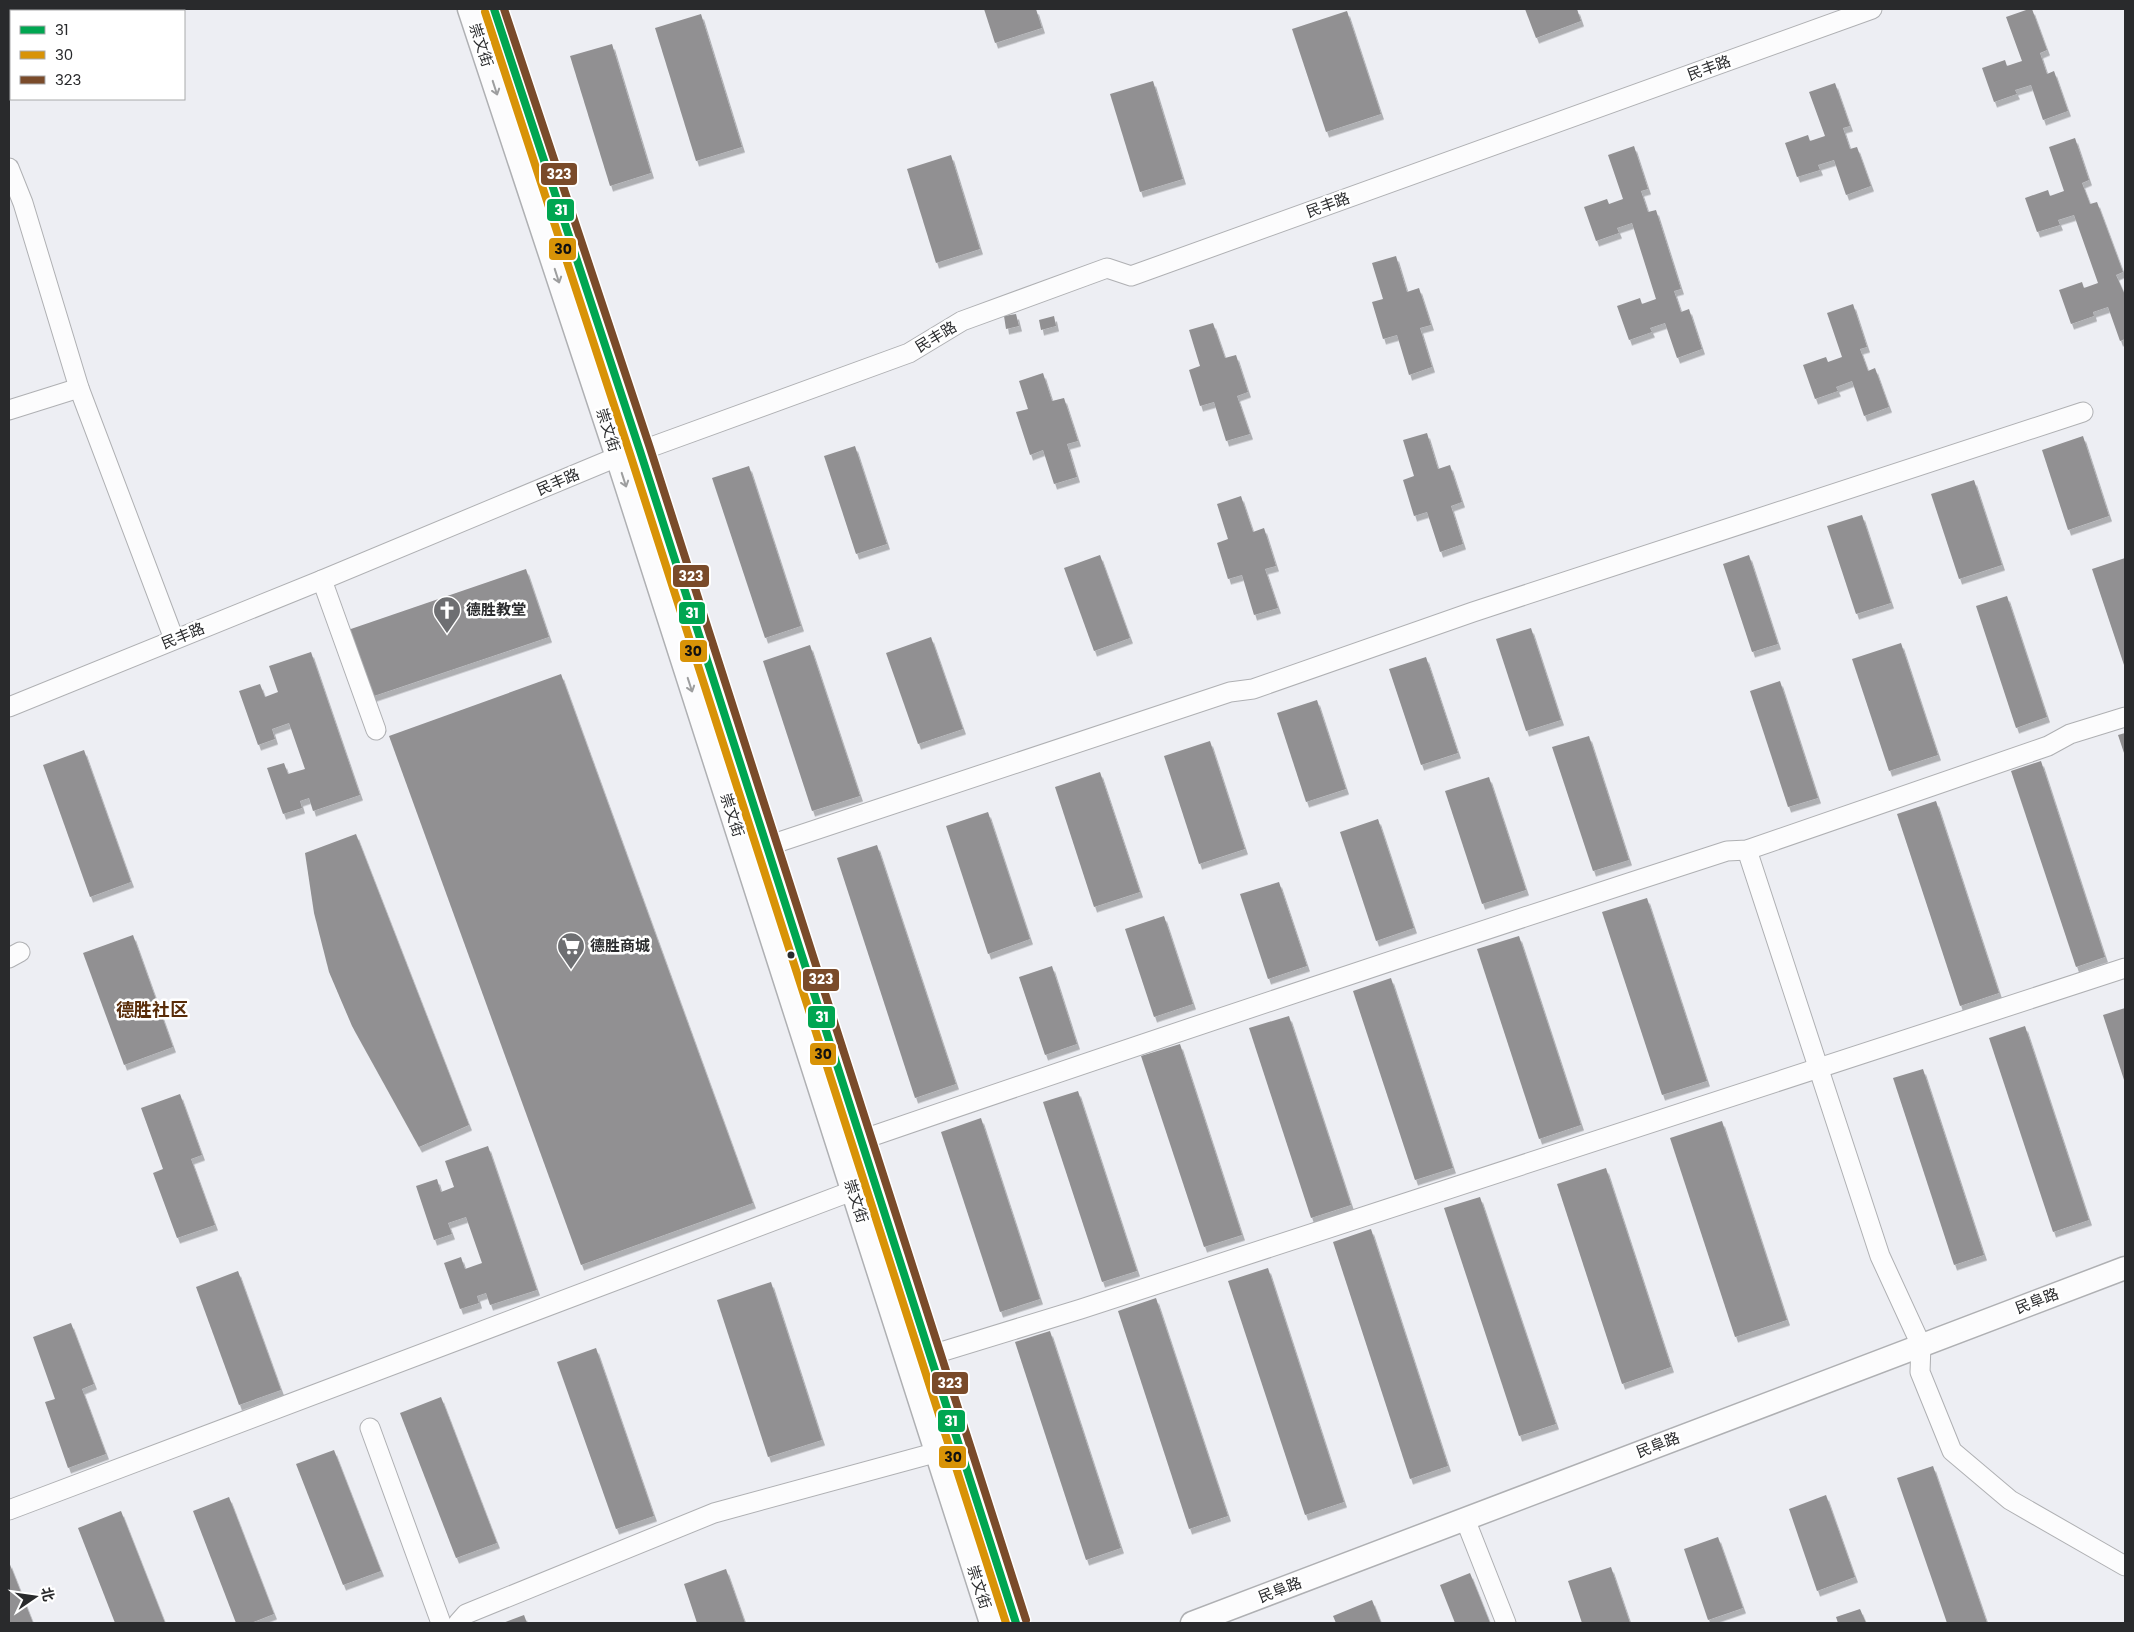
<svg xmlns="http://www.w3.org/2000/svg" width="2134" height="1632" viewBox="0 0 2134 1632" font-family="Poppins,'Noto Sans SC',sans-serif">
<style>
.building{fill:#919092;filter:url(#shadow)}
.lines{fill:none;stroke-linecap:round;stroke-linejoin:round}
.minor-casing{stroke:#afb0b3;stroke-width:21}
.tertiary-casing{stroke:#afb0b3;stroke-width:25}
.minor{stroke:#fcfcfd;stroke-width:19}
.tertiary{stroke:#fcfcfd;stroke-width:22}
.bus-1-casing{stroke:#fff;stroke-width:11}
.bus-2-casing{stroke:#fff;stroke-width:11}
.bus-3-casing{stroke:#fff;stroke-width:11}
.bus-1{stroke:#00a651;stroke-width:8}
.bus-2{stroke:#d89307;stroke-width:8}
.bus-3{stroke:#7a4b2a;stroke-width:8}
.oneway{stroke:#9d9e9f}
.bus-dot{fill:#292a2c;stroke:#fff;stroke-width:2}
.labels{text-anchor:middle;stroke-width:5;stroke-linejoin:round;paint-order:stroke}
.street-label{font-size:15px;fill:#292a2c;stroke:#fff}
.poi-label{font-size:15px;font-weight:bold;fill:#292a2c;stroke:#fff;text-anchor:start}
.quarter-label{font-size:18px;font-weight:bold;fill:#592c09;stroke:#fff}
.line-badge{stroke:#fff;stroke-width:2}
.badge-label{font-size:14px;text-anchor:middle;font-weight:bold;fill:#fff}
.pale-badge-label{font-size:14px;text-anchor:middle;font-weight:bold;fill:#111}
</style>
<defs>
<filter id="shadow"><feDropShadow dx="3" dy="5.5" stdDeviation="0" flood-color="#0004"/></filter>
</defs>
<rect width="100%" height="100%" fill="#edeef3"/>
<g class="building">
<path d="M984,9H1036L1042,28L995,43Z"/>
<path d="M1525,9H1577L1581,21L1536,38Z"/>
<path d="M2029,9H2032L2047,50L2040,53L2047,74L2054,71L2068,111L2043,120L2031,85L2015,90L2017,94L1994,102L1982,68L2005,60L2007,66L2022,61L2006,17Z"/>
<path d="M1347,11L1381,114L1326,132L1292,29Z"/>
<path d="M701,14L742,147L696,161L655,28Z"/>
<path d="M612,44L651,173L610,186L570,56Z"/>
<path d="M1153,81L1183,179L1140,192L1110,94Z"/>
<path d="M1835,83L1850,126L1843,128L1850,149L1857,147L1871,186L1846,195L1834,160L1818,165L1820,170L1797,177L1785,143L1808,135L1810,141L1825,136L1809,92Z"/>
<path d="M2075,138L2089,180L2082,183L2090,204L2097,202L2123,272L2116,275L2125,295V339L2120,341L2108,307L2093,312L2094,316L2071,324L2059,290L2082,282L2084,288L2098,283L2074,215L2058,220L2060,225L2037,232L2025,198L2048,190L2050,196L2064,191L2049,147Z"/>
<path d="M1634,146L1648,189L1641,191L1648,212L1656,210L1681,289L1674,291L1681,312L1689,309L1702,349L1677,358L1665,323L1650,328L1652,332L1629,340L1617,306L1640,298L1642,304L1656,299L1632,223L1617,228L1619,233L1596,241L1584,207L1607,199L1609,204L1623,199L1608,155Z"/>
<path d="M951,155L980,249L936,263L907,169Z"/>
<path d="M1396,256L1407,292L1419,288L1431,325L1420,328L1432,367L1409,375L1397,335L1383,339L1372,302L1383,299L1372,263Z"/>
<path d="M1853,304L1867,347L1860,349L1868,371L1875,368L1889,407L1864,416L1852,381L1836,387L1838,391L1815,399L1803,365L1826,357L1828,362L1842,357L1827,313Z"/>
<path d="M1016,314L1019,326L1006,329L1004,316Z"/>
<path d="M1054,316L1056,326L1041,330L1039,320Z"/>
<path d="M1213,323L1225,358L1236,355L1248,392L1237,396L1250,434L1226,441L1214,402L1200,406L1189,370L1200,366L1189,330Z"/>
<path d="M1043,373L1052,401L1064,398L1078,441L1067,444L1077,477L1054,484L1043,450L1030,455L1016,412L1028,409L1019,381Z"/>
<path d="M1427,433L1438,469L1450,465L1462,502L1451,506L1463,544L1440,552L1427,512L1414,516L1403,480L1414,476L1403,440Z"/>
<path d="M2083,436L2109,516L2068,530L2042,450Z"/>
<path d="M855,446L887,544L856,554L824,456Z"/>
<path d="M749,466L801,626L765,638L712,478Z"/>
<path d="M1974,480L2002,565L1959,579L1931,494Z"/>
<path d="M1241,496L1253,532L1264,528L1276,566L1265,569L1278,608L1254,615L1242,575L1228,579L1217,543L1228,539L1217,504Z"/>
<path d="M1862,515L1891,603L1856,614L1827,526Z"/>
<path d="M1100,555L1130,638L1094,651L1064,568Z"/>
<path d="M1749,555L1778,644L1752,652L1723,564Z"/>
<path d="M2125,558V668L2092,569Z"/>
<path d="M526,569L549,637L368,698L345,631Z"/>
<path d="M2007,596L2047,717L2016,728L1976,606Z"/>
<path d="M1531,628L1561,720L1526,731L1496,639Z"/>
<path d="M931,637L963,729L918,744L886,653Z"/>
<path d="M1901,643L1938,755L1889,771L1852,659Z"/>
<path d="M810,645L860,796L812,811L763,661Z"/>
<path d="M311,652L360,795L313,811L309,798L300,801L302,808L283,814L267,768L284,763L288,774L305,769L289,723L272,729L275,739L258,745L239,691L260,684L265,697L278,692L269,666Z"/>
<path d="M1426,657L1458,753L1421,765L1389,669Z"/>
<path d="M561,674L753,1203L581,1265L389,736Z"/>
<path d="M1780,681L1818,798L1788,807L1750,691Z"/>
<path d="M1317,700L1346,789L1306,802L1277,713Z"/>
<path d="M2125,733V756L2118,735Z"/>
<path d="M1589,736L1629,860L1593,871L1552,747Z"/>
<path d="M1210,741L1245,849L1199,864L1164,756Z"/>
<path d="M84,750L131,882L90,897L43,765Z"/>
<path d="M2041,761L2105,957L2076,967L2011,771Z"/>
<path d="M1100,772L1140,892L1094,907L1055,787Z"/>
<path d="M1489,777L1526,890L1482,904L1445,791Z"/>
<path d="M1936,801L1999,993L1960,1006L1897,814Z"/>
<path d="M988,812L1030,939L988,954L946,826Z"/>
<path d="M1378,819L1414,928L1376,941L1340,832Z"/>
<path d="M356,834L469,1125L419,1147L352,1026L329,972L314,913L305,853Z"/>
<path d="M877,845L956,1084L915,1098L837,858Z"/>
<path d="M1279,882L1307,966L1268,979L1240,894Z"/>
<path d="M1647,898L1707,1081L1662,1095L1602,912Z"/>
<path d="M1164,916L1193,1004L1154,1017L1125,929Z"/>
<path d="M133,935L173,1047L124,1065L83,953Z"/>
<path d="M1519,936L1581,1125L1539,1139L1477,949Z"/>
<path d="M1052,966L1077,1044L1045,1055L1019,977Z"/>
<path d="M1391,978L1453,1168L1415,1180L1353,991Z"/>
<path d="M2125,1008V1083L2103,1015Z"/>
<path d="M1289,1016L1351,1205L1311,1218L1249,1028Z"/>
<path d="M2025,1026L2089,1220L2053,1232L1989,1038Z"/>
<path d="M1180,1044L1242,1235L1204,1247L1141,1056Z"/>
<path d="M1923,1069L1984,1255L1954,1265L1893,1078Z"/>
<path d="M1078,1091L1137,1271L1102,1282L1043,1102Z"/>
<path d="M180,1094L202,1155L191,1159L215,1225L177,1238L153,1173L163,1169L141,1108Z"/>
<path d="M981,1118L1040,1299L1000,1312L941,1132Z"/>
<path d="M1722,1121L1787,1320L1735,1337L1670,1138Z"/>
<path d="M488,1146L537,1290L490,1305L486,1293L477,1296L479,1303L460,1309L444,1263L461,1257L465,1269L482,1263L466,1217L448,1223L452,1234L434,1240L416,1186L437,1179L441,1192L454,1187L445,1161Z"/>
<path d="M1606,1168L1671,1367L1622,1384L1557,1184Z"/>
<path d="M1480,1197L1556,1424L1519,1436L1444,1208Z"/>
<path d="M1371,1229L1448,1466L1410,1479L1333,1242Z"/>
<path d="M1268,1268L1344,1502L1305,1515L1228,1281Z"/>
<path d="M238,1271L281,1390L239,1405L196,1287Z"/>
<path d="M771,1282L822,1440L768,1457L717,1300Z"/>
<path d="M1156,1298L1228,1516L1189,1529L1118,1311Z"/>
<path d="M71,1323L94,1384L82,1389L106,1454L68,1468L45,1402L55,1399L33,1337Z"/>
<path d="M1050,1331L1121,1548L1086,1560L1015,1342Z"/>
<path d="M596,1348L654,1516L616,1529L557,1362Z"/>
<path d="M441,1397L497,1543L456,1558L400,1413Z"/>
<path d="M334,1450L381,1571L343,1585L296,1464Z"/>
<path d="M1933,1466L1987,1623H1947L1897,1478Z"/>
<path d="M1826,1495L1855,1577L1817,1591L1789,1509Z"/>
<path d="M229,1497L274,1614L251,1623H236L193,1511Z"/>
<path d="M121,1511L165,1623H115L78,1528Z"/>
<path d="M1718,1537L1743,1608L1708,1620L1684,1549Z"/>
<path d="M9,1562L33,1623H9Z"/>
<path d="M1611,1567L1630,1623H1582L1568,1581Z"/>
<path d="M726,1569L745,1623H697L684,1584Z"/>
<path d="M1470,1573L1490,1623H1455L1440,1585Z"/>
<path d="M1372,1600L1381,1623H1336L1333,1616Z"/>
<path d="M1860,1609L1866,1623H1838L1836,1617Z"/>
<path d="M524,1615L527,1623H503Z"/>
</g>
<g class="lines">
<g class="minor-casing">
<g id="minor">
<path d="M9,168L23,203L79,388L174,639"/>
<path d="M9,410L79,388"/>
<path d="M322,580L376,730"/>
<path d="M9,707L322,580L617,457L640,451L909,353L962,321L1107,268L1131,276L1872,9"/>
<path d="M767,846L1230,692L1253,689L1473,612L2083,412"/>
<path d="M1747,850L1880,1256L1921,1345L1920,1372L1952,1451L2010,1500L2125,1566"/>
<path d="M9,958L20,952"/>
<path d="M861,1140C1149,1041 1437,945 1727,851L1747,850L2048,746L2070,734L2125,717"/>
<path d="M931,1355L1081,1309L2125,968"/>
<path d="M370,1428L441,1623"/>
<path d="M9,1510L852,1191"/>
<path d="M1465,1519L1506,1623"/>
<path d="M458,1623L466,1614L714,1513L960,1446"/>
</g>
</g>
<g class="tertiary-casing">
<g id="tertiary">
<path d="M469,9L617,457L991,1623"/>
<path d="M494,9L640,451L1016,1623"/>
<path d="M1192,1623L2125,1268"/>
</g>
</g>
<use href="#minor" class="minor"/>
<use href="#tertiary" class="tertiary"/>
<g class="bus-1-casing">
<path id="bus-1" d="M494,9L640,451L1016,1623"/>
</g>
<g class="bus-2-casing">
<path id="bus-2" d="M485,12L630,454L1006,1623"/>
</g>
<g class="bus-3-casing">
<path id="bus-3" d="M504,9L650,448L1026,1620"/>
</g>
<use href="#bus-1" class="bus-1"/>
<use href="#bus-2" class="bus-2"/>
<use href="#bus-3" class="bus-3"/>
</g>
<defs><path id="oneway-shaft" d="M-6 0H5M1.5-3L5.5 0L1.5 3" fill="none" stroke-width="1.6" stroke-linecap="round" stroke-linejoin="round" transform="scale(1.25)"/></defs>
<g class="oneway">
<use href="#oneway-shaft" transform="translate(495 88) rotate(72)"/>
<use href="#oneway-shaft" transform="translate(557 276) rotate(72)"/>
<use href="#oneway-shaft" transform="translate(624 480) rotate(72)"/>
<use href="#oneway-shaft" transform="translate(690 685) rotate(72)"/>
</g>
<defs>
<g id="church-pin" transform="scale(1.4375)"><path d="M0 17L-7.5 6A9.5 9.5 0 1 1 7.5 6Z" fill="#6e6f72" stroke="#fff"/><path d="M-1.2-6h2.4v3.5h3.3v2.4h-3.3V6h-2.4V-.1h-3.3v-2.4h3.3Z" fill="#fff"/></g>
<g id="supermarket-pin" transform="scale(1.4375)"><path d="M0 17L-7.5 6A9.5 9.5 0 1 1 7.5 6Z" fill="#6e6f72" stroke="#fff"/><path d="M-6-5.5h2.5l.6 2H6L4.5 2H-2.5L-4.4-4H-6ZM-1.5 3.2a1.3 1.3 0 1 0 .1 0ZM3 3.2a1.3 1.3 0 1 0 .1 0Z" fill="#fff"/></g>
</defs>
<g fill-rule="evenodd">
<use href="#church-pin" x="447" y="610"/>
<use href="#supermarket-pin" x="571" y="946"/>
</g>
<circle class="bus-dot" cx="791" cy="955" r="4.5"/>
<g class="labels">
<g class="street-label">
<text transform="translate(481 45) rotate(72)" y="5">崇文街</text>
<text transform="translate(1709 68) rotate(-20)" y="5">民丰路</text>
<text transform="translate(1328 205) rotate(-20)" y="5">民丰路</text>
<text transform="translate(936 337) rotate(-31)" y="5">民丰路</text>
<text transform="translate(608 430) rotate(72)" y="5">崇文街</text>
<text transform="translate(558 482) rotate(-23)" y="5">民丰路</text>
<text transform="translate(183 636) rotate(-22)" y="5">民丰路</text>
<text transform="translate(732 815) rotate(72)" y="5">崇文街</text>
<text transform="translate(856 1201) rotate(72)" y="5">崇文街</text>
<text transform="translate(2037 1301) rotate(-21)" y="5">民阜路</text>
<text transform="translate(1658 1445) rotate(-21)" y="5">民阜路</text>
<text transform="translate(979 1587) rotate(72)" y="5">崇文街</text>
<text transform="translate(1280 1590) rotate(-21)" y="5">民阜路</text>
</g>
<g class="poi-label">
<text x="466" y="615">德胜教堂</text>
<text x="590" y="951">德胜商城</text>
</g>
<g class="quarter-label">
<text x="152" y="1016">德胜社区</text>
</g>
</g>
<g class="line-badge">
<rect x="540" y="162" width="38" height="24" rx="5" fill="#7a4b2a"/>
<rect x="546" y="198" width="29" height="24" rx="5" fill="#00a651"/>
<rect x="548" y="237" width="29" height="24" rx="5" fill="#d89307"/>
<rect x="672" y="564" width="38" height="24" rx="5" fill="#7a4b2a"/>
<rect x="678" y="601" width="28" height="24" rx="5" fill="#00a651"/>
<rect x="679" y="639" width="29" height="24" rx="5" fill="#d89307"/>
<rect x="802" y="968" width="38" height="24" rx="5" fill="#7a4b2a"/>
<rect x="807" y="1005" width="29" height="24" rx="5" fill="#00a651"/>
<rect x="809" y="1042" width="28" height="24" rx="5" fill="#d89307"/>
<rect x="931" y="1371" width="38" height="24" rx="5" fill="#7a4b2a"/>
<rect x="937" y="1409" width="29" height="24" rx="5" fill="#00a651"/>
<rect x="938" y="1445" width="29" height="24" rx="5" fill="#d89307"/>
</g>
<g class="badge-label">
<text x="559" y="179">323</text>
<text x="561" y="215">31</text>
<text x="691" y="581">323</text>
<text x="692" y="618">31</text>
<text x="821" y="984">323</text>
<text x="822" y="1022">31</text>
<text x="950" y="1388">323</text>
<text x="951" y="1426">31</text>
</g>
<g class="pale-badge-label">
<text x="563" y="254">30</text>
<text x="693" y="656">30</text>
<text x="823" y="1059">30</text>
<text x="953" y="1462">30</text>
</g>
<rect width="2134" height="1632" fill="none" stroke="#292a2c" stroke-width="20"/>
<rect x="10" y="10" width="175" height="90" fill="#ffffff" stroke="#a9aaab"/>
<rect x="20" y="26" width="25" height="8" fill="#00a651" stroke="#a9aaab"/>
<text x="55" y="35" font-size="15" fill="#292a2c">31</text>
<rect x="20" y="51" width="25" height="8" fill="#d89307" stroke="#a9aaab"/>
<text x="55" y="60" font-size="15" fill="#292a2c">30</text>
<rect x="20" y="76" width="25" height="8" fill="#7a4b2a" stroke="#a9aaab"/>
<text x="55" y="85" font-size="15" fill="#292a2c">323</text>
<g transform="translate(35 1597) rotate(77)" stroke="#ffffff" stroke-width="4" paint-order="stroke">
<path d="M0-4L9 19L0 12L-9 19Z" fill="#292a2c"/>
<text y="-8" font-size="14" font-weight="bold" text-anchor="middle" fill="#292a2c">北</text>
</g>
</svg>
